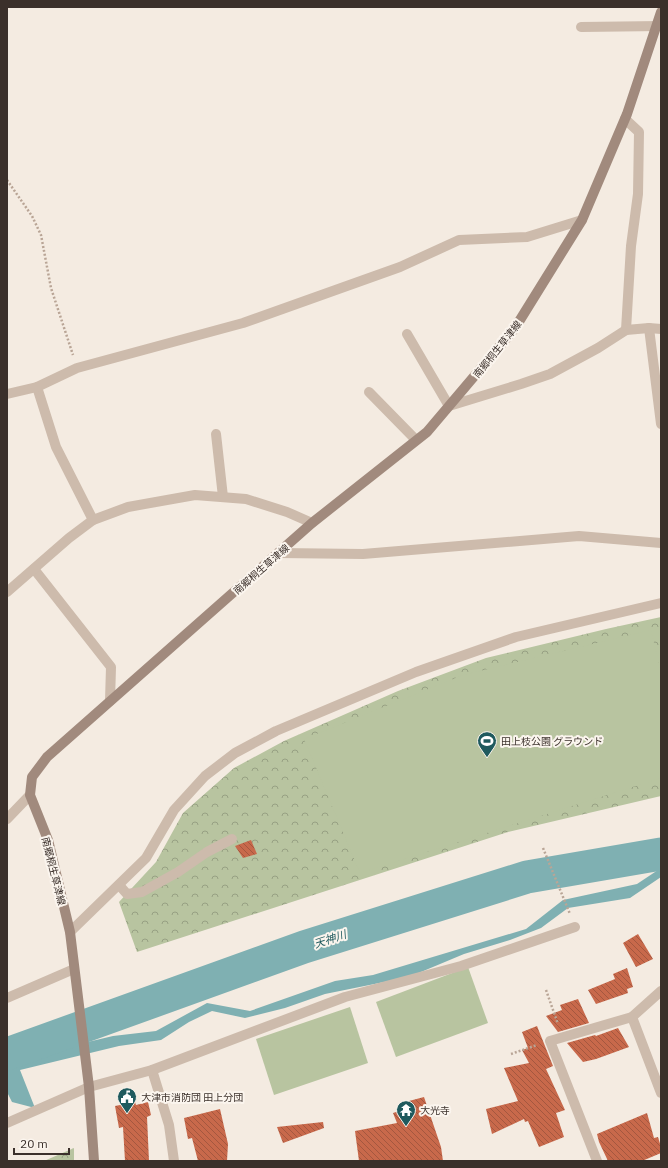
<svg xmlns="http://www.w3.org/2000/svg" width="668" height="1168" viewBox="0 0 668 1168" font-family="'IBM Plex Sans','Noto Sans JP',sans-serif">
<style>
.park{fill:url(#park-crowns)}
.garden{fill:#b8c4a0}
.water{fill:#7fb0b2}
.lines{fill:none;stroke-linecap:round;stroke-linejoin:round}
.river{stroke:#7fb0b2;stroke-width:33}
.building{fill:url(#building-back-hatch)}
.path{stroke:#b9a596;stroke-width:2.5;stroke-dasharray:2 2;stroke-linecap:butt}
.minor{stroke:#cdbbac;stroke-width:10}
.secondary{stroke:#a18a7d;stroke-width:10}
.labels{text-anchor:middle;stroke-width:4;stroke-linejoin:round;paint-order:stroke}
.street-label{font-size:10px;fill:#3b302b;stroke:#fbf5ee}
.poi-label{font-size:10px;fill:#3b302b;stroke:#fbf5ee;text-anchor:start}
.water-label{font-size:11px;font-style:italic;fill:#1f5a5e;stroke:#fbf5ee}
</style>
<defs>
<pattern id="park-crowns" width="20" height="18" patternUnits="userSpaceOnUse"><rect width="20" height="18" fill="#b8c4a0"/><path d="M2 6a3 3 0 1 1 6 0M12 15a3 3 0 1 1 6 0" fill="none" stroke="#97a083"/></pattern>
<pattern id="building-back-hatch" width="6" height="6" patternUnits="userSpaceOnUse"><rect width="6" height="6" fill="#c8694b"/><path d="M-1 5l2 2M0 0l6 6M5-1l2 2" fill="none" stroke="#a4573f"/></pattern>
</defs>
<rect width="100%" height="100%" fill="#f4ebe1"/>
<g class="park">
<path d="M661,617V796L508,832L137,952L119,902L156,862L183,813L234,768L284,741L398,691L486,658L606,629Z"/>
<path d="M74,1148V1161H44Z"/>
</g>
<g class="garden">
<path d="M651,630L661,673V778L360,873L304,739L463,675Z"/>
<path d="M468,967L488,1023L396,1057L376,1002Z"/>
<path d="M350,1007L368,1063L274,1095L256,1039Z"/>
</g>
<path class="water" d="M661,868V877L630,898L568,908L541,928L510,940L464,954L409,977L325,994L285,1008L245,1018L212,1011L189,1022L161,1040L119,1046L20,1070L35,1108L12,1102L7,1092V1036L16,1059L113,1036L156,1031L207,1003L250,1011L335,981L373,975L526,929L563,900L637,884Z"/>
<g class="lines">
<path class="river" d="M7,1054L304,947L527,877L661,854"/>
</g>
<g class="building">
<path d="M251,840L257,854L243,858L235,846Z"/>
<path d="M638,934L653,959L636,967L623,943Z"/>
<path d="M627,968L633,987L627,989L628,993L596,1004L588,990L615,979L613,974Z"/>
<path d="M578,999L589,1023L558,1032L546,1016L562,1010L560,1005Z"/>
<path d="M537,1026L553,1066L546,1069L565,1110L556,1113L564,1137L539,1147L528,1121L525,1122L524,1119L492,1134L486,1109L518,1101L504,1068L529,1063L522,1050L528,1048L522,1032Z"/>
<path d="M618,1028L629,1047L596,1059L583,1062L567,1043L595,1035L596,1036Z"/>
<path d="M424,1097L441,1147L443,1161H359L355,1131L397,1123L393,1113L411,1107L409,1101Z"/>
<path d="M135,1102L136,1105L148,1102L151,1115L147,1117L149,1161H125L123,1127L119,1128L115,1106Z"/>
<path d="M220,1109L228,1144L227,1161H198L192,1138L188,1139L184,1118Z"/>
<path d="M647,1113L654,1138L658,1137L661,1147V1153L642,1161H608L599,1142L597,1134Z"/>
<path d="M323,1122L324,1128L283,1143L277,1127Z"/>
</g>
<g class="lines">
<g class="path">
<path d="M7,180L32,216L41,235L51,288L73,355"/>
<path d="M543,848L570,914"/>
<path d="M546,990L558,1024"/>
<path d="M511,1054L537,1045"/>
</g>
<g class="minor">
<path d="M581,27L661,26"/>
<path d="M625,119L639,132L638,194L631,246L626,330"/>
<path d="M649,328L661,424"/>
<path d="M407,334L449,406L521,384L550,374L598,348L626,330L649,328L661,329"/>
<path d="M37,387L56,447L93,520"/>
<path d="M369,392L416,440"/>
<path d="M7,394L37,387L77,368L243,323L400,267L459,240L527,237L582,220"/>
<path d="M216,434L223,497"/>
<path d="M279,553L363,554L579,536L661,543"/>
<path d="M34,569L111,667L110,701"/>
<path d="M7,592L69,538L93,520L128,507L195,495L246,499L287,512L312,523"/>
<path d="M7,819L30,795"/>
<path d="M119,885L127,894L142,892L178,872L207,852L232,839"/>
<path d="M70,932L146,858L174,810L205,776L235,753L276,731L416,672L516,637L661,603"/>
<path d="M7,998L74,969"/>
<path d="M632,1017L661,1093"/>
<path d="M152,1070L169,1125L174,1161"/>
<path d="M7,1123L89,1087L152,1070L345,997L461,966L575,927"/>
<path d="M597,1161L550,1041L632,1017L661,991"/>
</g>
<path class="secondary" d="M94,1161L89,1087L70,932L48,840L30,795L32,777L47,757L312,523L427,432L515,328L582,220L627,114L661,12"/>
</g>
<defs>
<g id="stadium-pin" transform="scale(1)"><path d="M0 17L-7.5 6A9.5 9.5 0 1 1 7.5 6Z" fill="#1f5a5e" stroke="#fbf5ee"/><path d="M0-5a6.5 5 0 1 0 0 10a6.5 5 0 1 0 0-10ZM-3.5-1.8h7v3.6h-7Z" fill="#fff"/></g>
<g id="civic-pin" transform="scale(1)"><path d="M0 17L-7.5 6A9.5 9.5 0 1 1 7.5 6Z" fill="#1f5a5e" stroke="#fbf5ee"/><path d="M-.6-6.5H3V-4.5H.6V-3L4-1V1h2V6H-6V1h2V-1L-.6-3ZM-1.2 2.5V6h2.4V2.5Z" fill="#fff"/></g>
<g id="temple-pin" transform="scale(1)"><path d="M0 17L-7.5 6A9.5 9.5 0 1 1 7.5 6Z" fill="#1f5a5e" stroke="#fbf5ee"/><path d="M0-6L5-2H3V0L6.5 2.5H4V6H1.5V3h-3V6H-4V2.5H-6.5L-3 0V-2H-5Z" fill="#fff"/></g>
</defs>
<g fill-rule="evenodd">
<use href="#stadium-pin" x="487" y="741"/>
<use href="#civic-pin" x="127" y="1097"/>
<use href="#temple-pin" x="406" y="1110"/>
</g>
<g class="labels">
<g class="street-label">
<text transform="translate(497 349) rotate(-51)" y="4">南郷桐生草津線</text>
<text transform="translate(261 569) rotate(-41)" y="4">南郷桐生草津線</text>
<text transform="translate(54 871) rotate(76)" y="4">南郷桐生草津線</text>
</g>
<g class="poi-label">
<text x="501" y="745">田上枝公園 グラウンド</text>
<text x="141" y="1101">大津市消防団 田上分団</text>
<text x="420" y="1114">大光寺</text>
</g>
<g class="water-label">
<text transform="translate(330 939) rotate(-18)" y="4">天神川</text>
</g>
</g>
<rect width="668" height="1168" fill="none" stroke="#3b302b" stroke-width="16"/>
<path d="M14 1148v6h55v-6" fill="none" stroke="#3b302b" stroke-width="2"/>
<text x="20" y="1148" font-size="12" fill="#3b302b" stroke="#fbf5ee" stroke-width="3" paint-order="stroke">20 m</text>
</svg>
